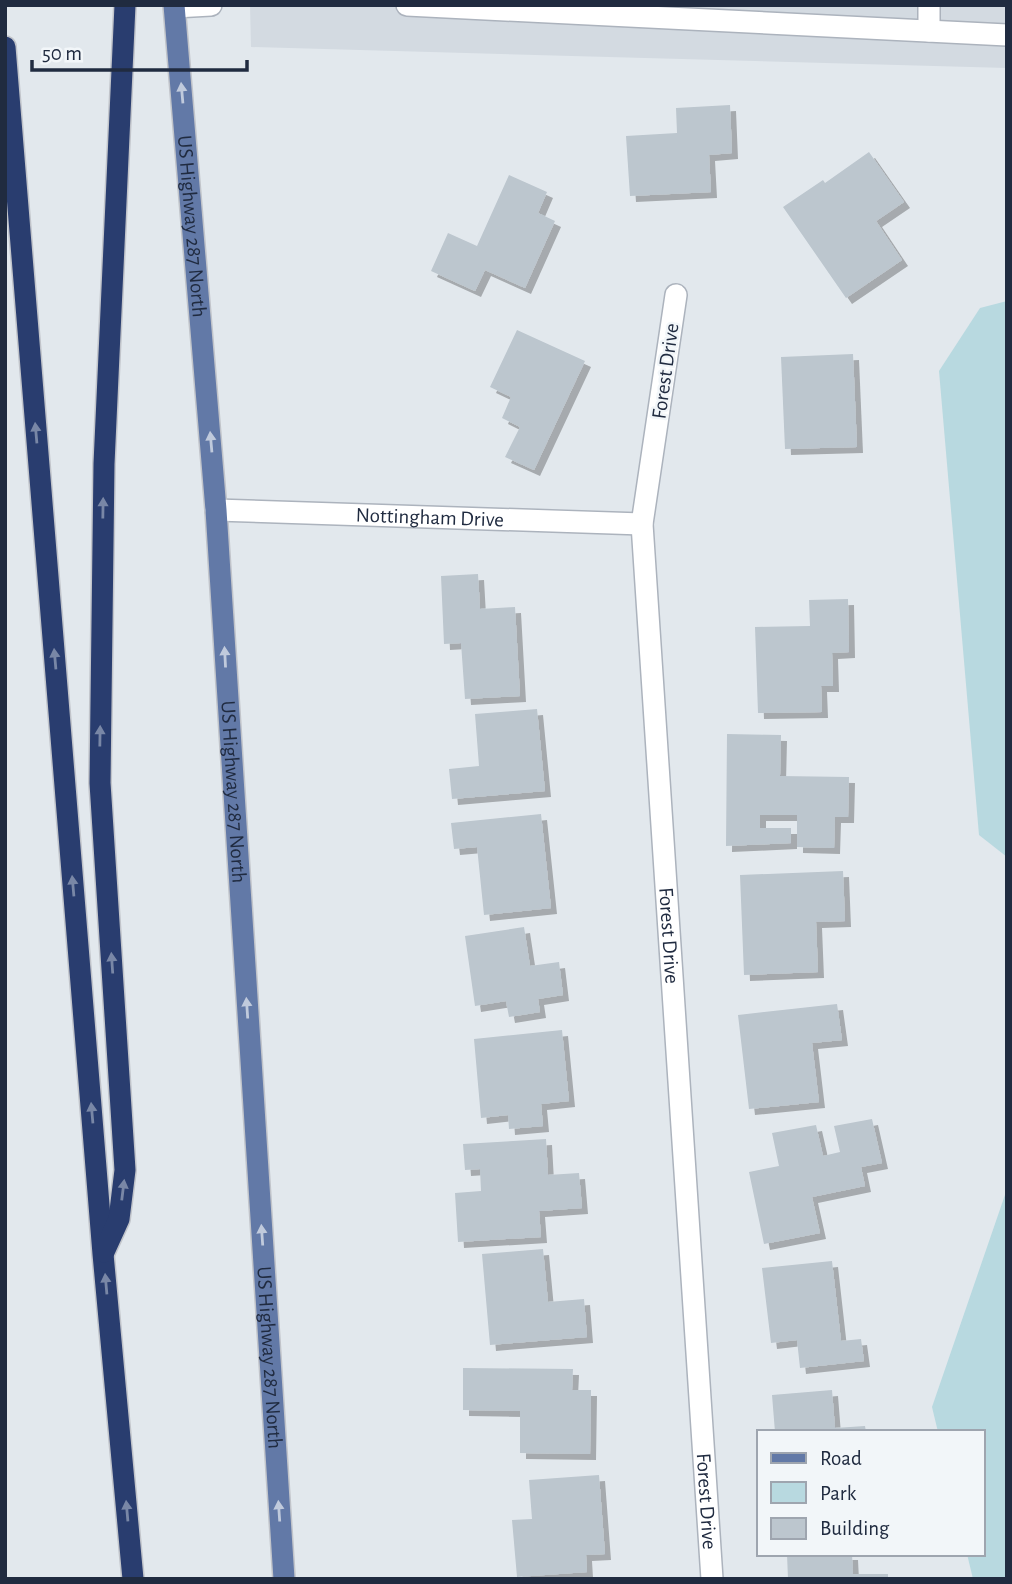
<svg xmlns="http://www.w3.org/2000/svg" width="1012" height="1584" viewBox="0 0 1012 1584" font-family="'Alegreya Sans',sans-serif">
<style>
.built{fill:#d3dae1}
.green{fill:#b8d9e0}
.building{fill:#bcc6ce;filter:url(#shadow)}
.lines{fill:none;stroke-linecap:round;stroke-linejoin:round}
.minor-casing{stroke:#acb3bd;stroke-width:24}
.major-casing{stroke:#c1c4ca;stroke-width:24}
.highway-casing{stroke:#c1c4ca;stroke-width:24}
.minor{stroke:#fff;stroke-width:21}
.major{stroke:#6279a7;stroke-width:21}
.highway{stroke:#293d6f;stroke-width:21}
.oneway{fill:#c0cadc}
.oneway2{fill:#7987a6}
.labels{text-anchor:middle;stroke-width:5;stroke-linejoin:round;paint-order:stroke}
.street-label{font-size:21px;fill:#202b40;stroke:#f2f6f9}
</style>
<defs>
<filter id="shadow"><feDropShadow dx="6" dy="6" stdDeviation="0" flood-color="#0004"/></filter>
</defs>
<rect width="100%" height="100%" fill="#e2e8ed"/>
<path class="built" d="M250,5H1007V68L251,47Z"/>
<g class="green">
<path d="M1007,301V857L979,835L939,371L980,308Z"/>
<path d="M1007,1189V1579H973L967,1554H982V1432H938L932,1407Z"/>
</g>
<g class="building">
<path d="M730,105L732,153L709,155L711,192L630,196L626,136L677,133L676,108Z"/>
<path d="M869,152L904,202L876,221L902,260L846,298L783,207L823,180L825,183Z"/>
<path d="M509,175L547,192L538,213L555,221L525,288L485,270L475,291L431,271L448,233L477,246Z"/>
<path d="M517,330L585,361L534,470L505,457L520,427L502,418L511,397L490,387Z"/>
<path d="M853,354L857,447L785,449L781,357Z"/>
<path d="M478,574L480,609L515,607L520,696L465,699L461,643L444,644L441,576Z"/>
<path d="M848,599L849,652L832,653L833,686H821L822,712L758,713L755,627L810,626L809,600Z"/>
<path d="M537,709L545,791L452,799L449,769L479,766L475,714Z"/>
<path d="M727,734L781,735L780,776L849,777L848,817H835L834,848L797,847V815H760V828H791V843L726,846Z"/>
<path d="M541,814L551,908L484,915L477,847L454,849L451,823Z"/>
<path d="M843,871L845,921L816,922L818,972L744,975L740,875Z"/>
<path d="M524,927L530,966L559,962L563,995L538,999L540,1012L509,1017L506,1001L475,1006L465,936Z"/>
<path d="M837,1004L842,1040L812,1043L819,1102L749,1109L738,1015Z"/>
<path d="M562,1030L569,1101L541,1104L543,1126L509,1129L508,1115L481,1118L474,1039Z"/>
<path d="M872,1119L882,1163L861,1167L865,1186L812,1197L820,1233L764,1244L749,1172L779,1166L772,1133L816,1125L823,1156L840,1152L834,1126Z"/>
<path d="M546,1139L548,1175L579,1173L582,1208L539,1211L541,1237L458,1242L455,1193L481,1191L480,1169L465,1170L463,1144Z"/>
<path d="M543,1249L548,1302L584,1299L587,1337L490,1345L482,1254Z"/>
<path d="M832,1261L841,1341L861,1339L864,1361L800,1368L797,1340L771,1343L762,1268Z"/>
<path d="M463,1368L573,1369L572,1390H591L590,1454L520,1453V1411L463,1410Z"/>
<path d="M832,1390L835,1428L865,1426L866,1432H775L772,1395Z"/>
<path d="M599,1475L605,1554L586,1555L587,1572L517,1577L512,1520L532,1519L529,1480Z"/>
<path d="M787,1554H852L853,1574H888V1579H788Z"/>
</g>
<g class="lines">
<g class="minor-casing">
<g id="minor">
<path d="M407,5L1007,35"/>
<path d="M175,7L211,5"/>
<path d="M929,31V5"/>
<path id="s1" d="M676,295L642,524L712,1579"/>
<path id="s2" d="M216,510L642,524"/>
</g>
</g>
<g class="major-casing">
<g id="major">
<path id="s3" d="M174,5L216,510L284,1579"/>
</g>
</g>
<g class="highway-casing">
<g id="highway">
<path d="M5,47L103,1254L133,1579"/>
<path d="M104,1252L119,1219L125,1170L100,783L104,464L125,5"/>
</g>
</g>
<use href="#minor" class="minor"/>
<use href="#major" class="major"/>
<use href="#highway" class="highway"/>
</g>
<defs><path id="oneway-solid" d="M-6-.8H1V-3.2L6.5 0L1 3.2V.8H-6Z" transform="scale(1.75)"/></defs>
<g class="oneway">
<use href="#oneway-solid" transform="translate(182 93) rotate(-95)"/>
<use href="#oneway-solid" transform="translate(211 442) rotate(-95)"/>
<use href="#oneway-solid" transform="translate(225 657) rotate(-93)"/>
<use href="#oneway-solid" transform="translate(247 1008) rotate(-94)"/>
<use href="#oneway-solid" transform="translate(262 1235) rotate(-94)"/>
<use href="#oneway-solid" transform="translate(279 1511) rotate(-94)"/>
</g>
<g class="oneway2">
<use href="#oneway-solid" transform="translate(36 433) rotate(-95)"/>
<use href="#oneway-solid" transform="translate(103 508) rotate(-89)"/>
<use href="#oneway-solid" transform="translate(55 659) rotate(-95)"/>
<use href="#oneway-solid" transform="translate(100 736) rotate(-89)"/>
<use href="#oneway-solid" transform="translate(73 886) rotate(-95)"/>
<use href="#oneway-solid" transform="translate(112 963) rotate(-94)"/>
<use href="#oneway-solid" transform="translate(92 1113) rotate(-95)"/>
<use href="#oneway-solid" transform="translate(123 1190) rotate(-83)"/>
<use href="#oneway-solid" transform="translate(106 1284) rotate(-95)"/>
<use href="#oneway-solid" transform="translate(127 1511) rotate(-95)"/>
</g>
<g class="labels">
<g class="street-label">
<text dy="7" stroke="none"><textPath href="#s3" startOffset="222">US Highway 287 North</textPath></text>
<text transform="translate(665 371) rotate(-82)" y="7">Forest Drive</text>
<text dy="7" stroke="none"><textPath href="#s2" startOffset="214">Nottingham Drive</textPath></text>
<text dy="7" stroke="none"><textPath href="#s3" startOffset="789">US Highway 287 North</textPath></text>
<text dy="7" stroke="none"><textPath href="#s1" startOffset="644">Forest Drive</textPath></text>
<text dy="7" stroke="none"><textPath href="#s3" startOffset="1356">US Highway 287 North</textPath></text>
<text dy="7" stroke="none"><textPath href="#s1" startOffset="1211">Forest Drive</textPath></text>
</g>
</g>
<rect width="1012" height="1584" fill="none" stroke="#202b40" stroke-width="14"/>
<rect x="757" y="1430" width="228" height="126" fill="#f2f6f9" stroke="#9ea5af" stroke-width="2"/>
<rect x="771" y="1453" width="35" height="10" fill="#6279a7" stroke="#9ea5af" stroke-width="2"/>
<text x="820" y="1465" font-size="21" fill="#202b40">Road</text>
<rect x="771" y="1482" width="35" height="21" fill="#b8d9e0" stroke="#9ea5af" stroke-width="2"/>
<text x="820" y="1500" font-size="21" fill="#202b40">Park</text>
<rect x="771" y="1518" width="35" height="21" fill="#bcc6ce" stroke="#9ea5af" stroke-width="2"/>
<text x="820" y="1535" font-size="21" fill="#202b40">Building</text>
<path d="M32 60v10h215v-10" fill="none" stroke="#202b40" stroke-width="3.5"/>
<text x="42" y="60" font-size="21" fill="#202b40" stroke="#f2f6f9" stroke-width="5" paint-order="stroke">50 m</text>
</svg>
